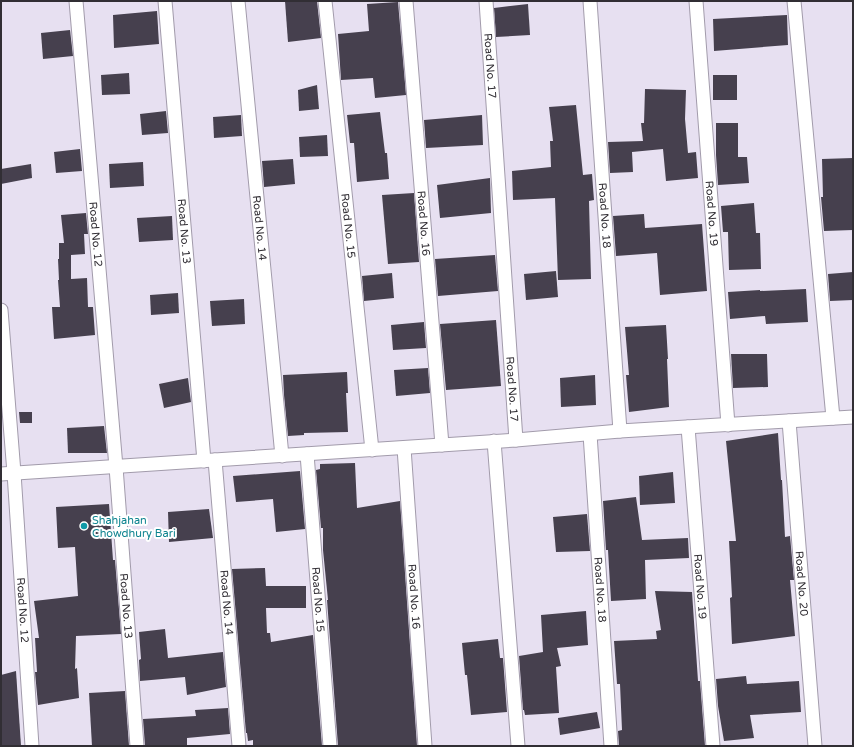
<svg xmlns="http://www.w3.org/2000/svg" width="854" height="747" viewBox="0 0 854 747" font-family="'Varela Round',sans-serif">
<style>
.building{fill:#46404e}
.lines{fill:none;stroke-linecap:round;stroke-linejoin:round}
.minor-casing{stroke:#a29bab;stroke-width:15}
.minor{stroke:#fff;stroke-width:13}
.culture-dot{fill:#0f9aa8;stroke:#fff;stroke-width:1.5}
.labels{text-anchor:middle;stroke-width:4;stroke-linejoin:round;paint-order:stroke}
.street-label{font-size:11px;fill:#312e34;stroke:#fff}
.culture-label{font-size:11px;fill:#0d838f;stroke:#fff;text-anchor:start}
</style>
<rect width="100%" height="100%" fill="#e7e0f1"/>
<g class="building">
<path d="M285,1H317L321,38L288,42Z"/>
<path d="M398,2L406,95L375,98L373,78L341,80L338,34L369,31L367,4Z"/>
<path d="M528,4L530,35L496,37L494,8Z"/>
<path d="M157,11L159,44L114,48L113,15Z"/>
<path d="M787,15L788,45L714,51L713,19Z"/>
<path d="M70,30L73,56L43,59L41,33Z"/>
<path d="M129,73L130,94L102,95L101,75Z"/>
<rect x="713" y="75" width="24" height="25"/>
<path d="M317,85L319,109L299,111L298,90Z"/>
<path d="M645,89L686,90L685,119L688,153L696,152L698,178L666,181L663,149L632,152L633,172L610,173L608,142L643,141L641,123H644Z"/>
<path d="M576,105L583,175L592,174L594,200L589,201L591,279L558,280L555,198L513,200L512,171L551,167L550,141H553L549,107Z"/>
<path d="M166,111L168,133L142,135L140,114Z"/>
<path d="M380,112L385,153H387L389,179L357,182L354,143H350L347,115Z"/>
<path d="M241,115L242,136L214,138L213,117Z"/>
<path d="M482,115L483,145L426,148L424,120Z"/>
<path d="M716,123H738V157H747L749,183L718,185L716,155Z"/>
<path d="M327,135L328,156L300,157L299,137Z"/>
<path d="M80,149L82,171L56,173L54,152Z"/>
<path d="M853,158V230L824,231L821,197H823L822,159Z"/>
<path d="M293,159L295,184L264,187L262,161Z"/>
<path d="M143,162L144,186L110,188L109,164Z"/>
<path d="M31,164L32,178L1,184V169Z"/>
<path d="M490,178L491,213L440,218L437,185Z"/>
<path d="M414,193L419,262L388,264L382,195Z"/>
<path d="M754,203L756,233H760L761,269L729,270L728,232H723L721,206Z"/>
<path d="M86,213L88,234H84L85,254L71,255V279L87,278L88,307H93L95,335L54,339L52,307H60L58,280H59L58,259H59V243H64L61,215Z"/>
<path d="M644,214L645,228L702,224L707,291L660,295L657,253L616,256L613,216Z"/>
<path d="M172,216L173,240L139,242L137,218Z"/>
<path d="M495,255L498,291L438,296L435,259Z"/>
<path d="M556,271L558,297L526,300L524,274Z"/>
<path d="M853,272V300L830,301L828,274Z"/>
<path d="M392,273L394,298L364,301L362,276Z"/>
<path d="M806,289L808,322L766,324L765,316L730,319L728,292L760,290V291Z"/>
<path d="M178,293L179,313L151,315L150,295Z"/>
<path d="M244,299L245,324L212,326L210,301Z"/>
<path d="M496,320L501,386L446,390L440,324Z"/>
<path d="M424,322L426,348L393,350L391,325Z"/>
<path d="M666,325L668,359H667L669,407L629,412L626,375H629L625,327Z"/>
<path d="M731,354H767L768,387L733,388Z"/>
<path d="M428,368L430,393L396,396L394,370Z"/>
<path d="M347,372L348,393H346L348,432L304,433V435L288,436L284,395L283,375Z"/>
<path d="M595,375L596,405L561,407L560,378Z"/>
<path d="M188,378L191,402L164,408L159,384Z"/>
<path d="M19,412H32V423H20Z"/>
<path d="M104,426L107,453H68L67,428Z"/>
<path d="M778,433L781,480H782L785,537L790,536L794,580H790L795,636L732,644L730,598L732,597L729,541H736L726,441Z"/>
<path d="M355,463L357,508L400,501L417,746H338L327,600H328L323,550V528H321L316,470L320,469V464Z"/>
<path d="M300,471L305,529L276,532L273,499L236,502L233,476Z"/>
<path d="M673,472L675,503L640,505L639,476Z"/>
<path d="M636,497L642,540L688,538L689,558L645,560L646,599L611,601L608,550H606L603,501Z"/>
<path d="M109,504L113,560H115L121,634L76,636L75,669L77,668L79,698L38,705L35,672H37L35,638H39L34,601L78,596L75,547L58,548L56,507Z"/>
<path d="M209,509L213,538L169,542L168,512Z"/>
<path d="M587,514L590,551L556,552L553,517Z"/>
<path d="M265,568L266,586H306V608H266L267,633H270L271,642L313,635L322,746H253V740L248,741L247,733H246L232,569Z"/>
<path d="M655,591L692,592L698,681H700L705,746H619L618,731L622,730L620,684H617L614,641L657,639L656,631L661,630Z"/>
<path d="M586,611L588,645L557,648L561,666L556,667L559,713L525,715L524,710H523L519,656L543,652L541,615Z"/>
<path d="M165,629L168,658L223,652L226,687L187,695L185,677L140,681L139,660L141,659L139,632Z"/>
<path d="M498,639L500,658H503L507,712L471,715L467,675H465L462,643Z"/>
<path d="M16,671L21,746H1V675Z"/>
<path d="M746,676L747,684L799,681L801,712L750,715L754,738L724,741L718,706L716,679Z"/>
<path d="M125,691L129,746H92L89,693Z"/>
<path d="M228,708L230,734L187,738V746H145L143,719L196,716L195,710Z"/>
<path d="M597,712L600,728L560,735L558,718Z"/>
</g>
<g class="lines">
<g class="minor-casing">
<g id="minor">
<path id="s1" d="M76,1L116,467L137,746"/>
<path id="s2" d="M165,1L204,461"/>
<path id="s3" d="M238,1L282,456"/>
<path id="s4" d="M325,1L372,450"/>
<path id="s5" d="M406,1L442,445"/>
<path id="s6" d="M486,1L516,440"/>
<path id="s7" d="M590,1L620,431"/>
<path id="s8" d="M696,1L728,425"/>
<path d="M794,1L833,418"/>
<path id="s9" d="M1,310L14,473L32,746"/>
<path id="s10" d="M789,421L815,746"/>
<path id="s11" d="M688,427L713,746"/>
<path id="s12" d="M590,434L611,746"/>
<path d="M494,441L518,746"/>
<path id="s13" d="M404,448L425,746"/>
<path id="s14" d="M307,454L330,746"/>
<path id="s15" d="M215,460L239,746"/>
<path d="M1,474L516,440L620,431L853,417"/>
</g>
</g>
<use href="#minor" class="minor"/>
</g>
<circle class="culture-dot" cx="84" cy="526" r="4"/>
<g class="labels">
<g class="street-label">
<text dy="4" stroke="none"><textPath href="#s6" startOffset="65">Road No. 17</textPath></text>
<text dy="4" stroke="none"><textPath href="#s8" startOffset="213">Road No. 19</textPath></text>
<text dy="4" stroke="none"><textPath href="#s7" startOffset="215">Road No. 18</textPath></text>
<text dy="4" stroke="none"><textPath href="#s5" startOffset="223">Road No. 16</textPath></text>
<text dy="4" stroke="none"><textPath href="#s4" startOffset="226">Road No. 15</textPath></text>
<text dy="4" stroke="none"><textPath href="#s3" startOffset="228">Road No. 14</textPath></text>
<text dy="4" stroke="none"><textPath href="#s2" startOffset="231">Road No. 13</textPath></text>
<text dy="4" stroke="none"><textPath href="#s1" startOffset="234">Road No. 12</textPath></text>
<text dy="4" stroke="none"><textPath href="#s6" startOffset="389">Road No. 17</textPath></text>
<text dy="4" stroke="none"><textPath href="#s10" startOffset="163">Road No. 20</textPath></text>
<text dy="4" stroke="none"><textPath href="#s11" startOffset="160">Road No. 19</textPath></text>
<text dy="4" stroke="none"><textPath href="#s12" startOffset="156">Road No. 18</textPath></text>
<text dy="4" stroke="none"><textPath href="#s13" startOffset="149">Road No. 16</textPath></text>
<text dy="4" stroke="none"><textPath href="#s14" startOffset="146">Road No. 15</textPath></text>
<text dy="4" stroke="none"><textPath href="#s15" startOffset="143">Road No. 14</textPath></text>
<text dy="4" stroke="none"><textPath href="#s1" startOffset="607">Road No. 13</textPath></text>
<text dy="4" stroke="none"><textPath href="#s9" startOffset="301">Road No. 12</textPath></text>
</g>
<g class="culture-label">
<text x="92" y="524">Shahjahan<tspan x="92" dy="13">Chowdhury Bari</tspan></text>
</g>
</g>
<rect width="854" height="747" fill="none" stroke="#312e34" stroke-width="4"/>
</svg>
